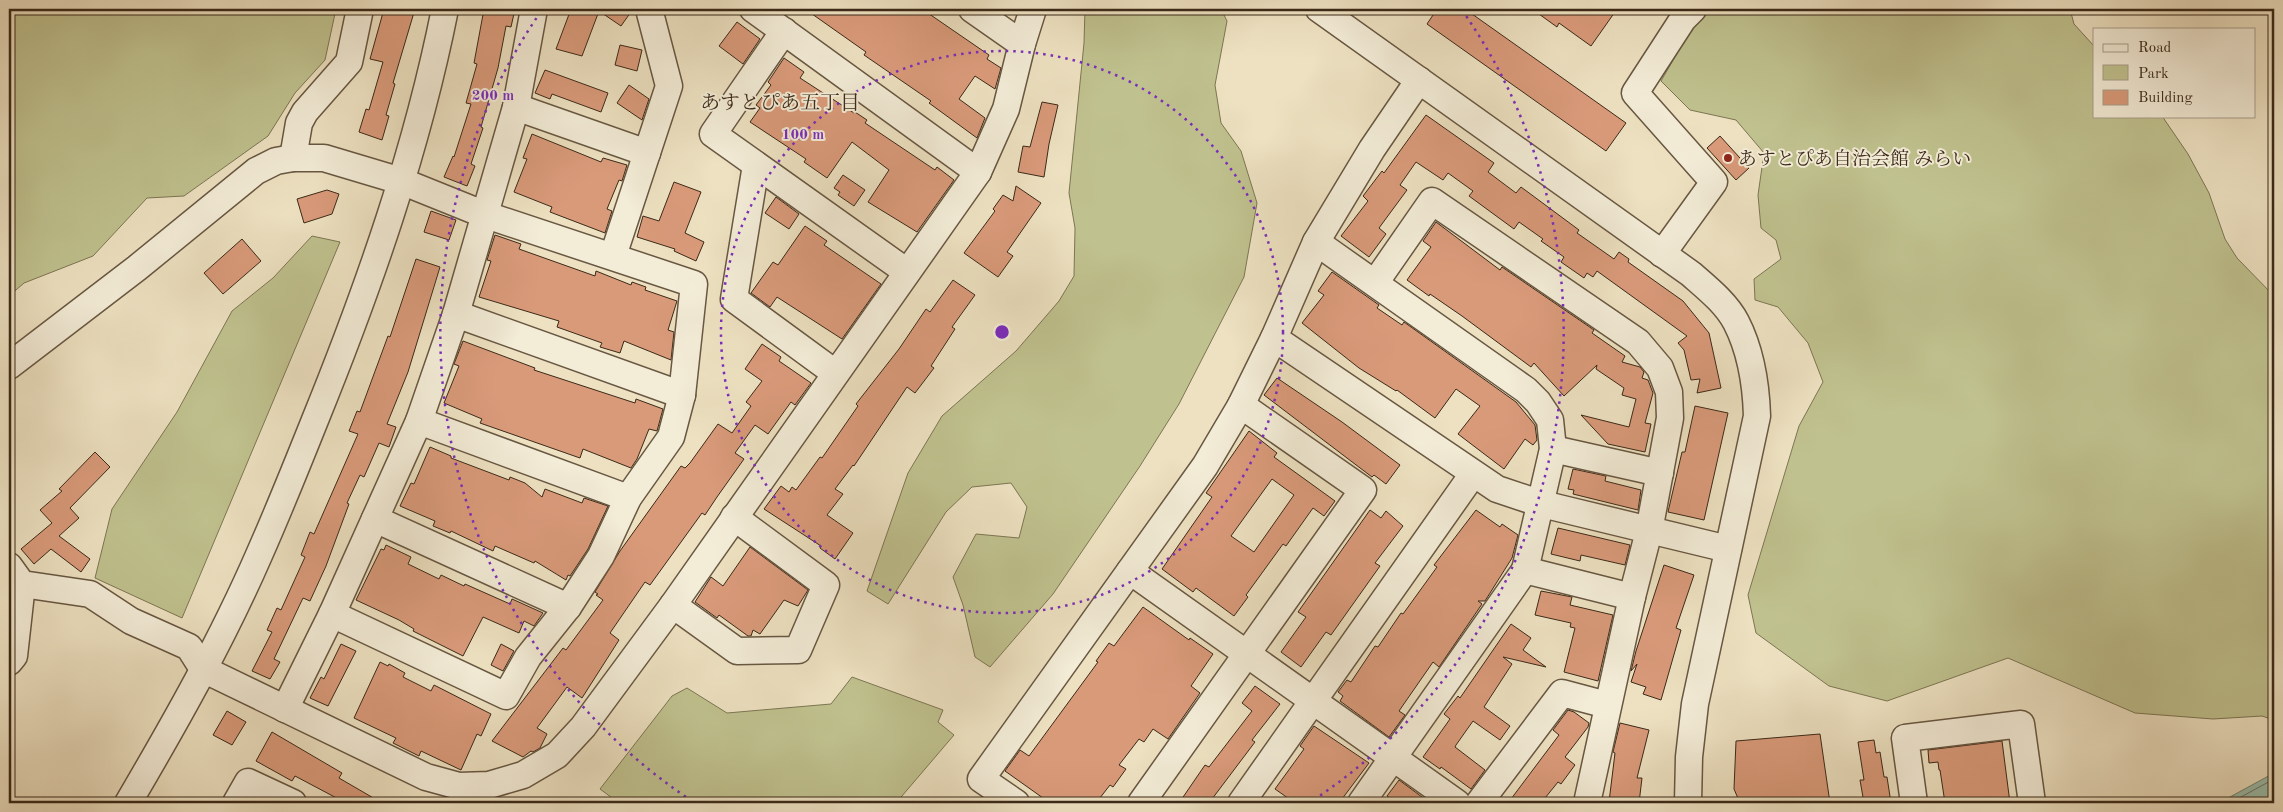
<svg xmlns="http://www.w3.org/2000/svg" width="2283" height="812" viewBox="0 0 2283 812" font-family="'Old Standard TT','Noto Serif JP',serif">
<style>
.green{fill:#bfc18e;stroke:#7d7553}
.water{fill:#9abeac;stroke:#748271}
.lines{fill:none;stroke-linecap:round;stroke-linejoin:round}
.shore{stroke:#6a7462;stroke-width:1}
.building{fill:#d99a7a;stroke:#3b2918;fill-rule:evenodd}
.minor-casing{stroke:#685742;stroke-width:29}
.minor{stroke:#f3ecd7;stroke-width:26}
.ring{fill:none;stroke:#7b2cbf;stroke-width:2.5;stroke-dasharray:2.5 5}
.poi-dot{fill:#8f2418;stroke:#f3ecd7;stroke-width:2}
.labels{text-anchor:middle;stroke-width:4;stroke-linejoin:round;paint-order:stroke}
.poi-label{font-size:19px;fill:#3b2918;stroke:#f3ecd7;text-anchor:start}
.neighbourhood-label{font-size:20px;fill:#3b2918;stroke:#f3ecd7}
.centre{fill:#7b2cbf;stroke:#f3ecd7;stroke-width:2.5}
.ring-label{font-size:15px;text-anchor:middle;font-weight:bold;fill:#7b2cbf;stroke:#f3ecd7;stroke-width:4;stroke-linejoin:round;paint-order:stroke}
</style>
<rect width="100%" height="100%" fill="#ede1c1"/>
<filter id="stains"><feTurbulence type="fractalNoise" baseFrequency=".004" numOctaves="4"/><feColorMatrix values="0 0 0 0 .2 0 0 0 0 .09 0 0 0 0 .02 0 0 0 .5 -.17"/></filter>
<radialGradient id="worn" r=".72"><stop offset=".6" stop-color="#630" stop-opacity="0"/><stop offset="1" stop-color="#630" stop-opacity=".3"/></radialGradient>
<g class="green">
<path d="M9,9H336L325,60L295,93L268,136L184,196L147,198L93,256L24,283L9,296Z"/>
<path d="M1085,9H1221L1227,21L1215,85L1221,123L1241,151L1257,203L1244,277L1179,404L1140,466L1053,594L990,667L975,657L963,605L953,577L976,534L1019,538L1027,507L1011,483L972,487L946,512L888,604L867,591L908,473L942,416L1016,351L1059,301L1074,276L1075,228L1069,193L1084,43Z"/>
<path d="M1711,9H2070L2074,24L2094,46V116H2162L2188,154L2209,193L2225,239L2237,258L2274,296V720L2262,716L2213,719L2135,713L2008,658L1887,701L1829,686L1756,633L1748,595L1799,426L1823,382L1808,343L1778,307L1755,300L1754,279L1781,259L1776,240L1761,228L1758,195L1764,153L1736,120L1690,110L1661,81L1694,24Z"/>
<path d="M312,236L340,242L182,618L95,578L112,509L177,412L232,311L273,278Z"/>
<path d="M852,677L943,710L938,722L954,735L896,803H619L600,789L672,696L687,688L727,713L831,704Z"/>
</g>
<path class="water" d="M2274,773V803H2219Z"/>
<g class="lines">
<path class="shore" d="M2230,803L2274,779"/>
</g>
<g class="building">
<path d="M384,9H415L393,83L395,84L386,115L389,116L382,140L359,132L366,109L369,110L383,62L370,59Z"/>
<path d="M484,9H515L511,27L506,26L498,68L481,127L483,128L471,164L475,166L467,186L444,177L453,156L454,157L471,104L466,103L477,64L474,63Z"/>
<path d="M571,9H633L621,26L599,11L582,56L556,49Z"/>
<path d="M805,9H922L989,55L987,59L1001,68L995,89L975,76L959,99L985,118L977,138L929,103L931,101L864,55L866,52Z"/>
<path d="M1437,9H1465L1626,123L1606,151L1427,24Z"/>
<path d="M1532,9H1617L1591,46L1559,23L1557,27Z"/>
<path d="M737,22L760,39L743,64L719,46Z"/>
<path d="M620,45L642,50L637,71L615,65Z"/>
<path d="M784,58L804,72L800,78L854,113L855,112L867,120L865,123L935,170L937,167L954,180L917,232L868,202L889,170L852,142L827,178L804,162L806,159L750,122L760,108L756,105L771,85L768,82Z"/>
<path d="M545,70L608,93L601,112L552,94L550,99L535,93Z"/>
<path d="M629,85L649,99L642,120L617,103Z"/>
<path d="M1042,102L1058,105L1049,144L1044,177L1018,172L1023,146L1030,147Z"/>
<path d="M1426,115L1494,163L1488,172L1516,193L1521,187L1579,230L1577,233L1614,259L1619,252L1629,259L1628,262L1683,301L1709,333L1721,388L1697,393L1700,379L1691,380L1684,350L1678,343L1687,336L1597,271L1593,277L1587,273L1584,278L1561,262L1564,257L1541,241L1543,239L1519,222L1514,229L1469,196L1473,191L1448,173L1443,180L1416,162L1400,185L1407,190L1379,228L1386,234L1369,257L1341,236L1368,201L1363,196L1382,171L1384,173Z"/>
<path d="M532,134L601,162L603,158L627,165L622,181L619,180L607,209L612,211L605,233L550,212L552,207L514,192L527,159L523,158Z"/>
<path d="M1720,136L1749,168L1736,180L1707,148Z"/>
<path d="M843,175L865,190L854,206L838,195L840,192L834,188Z"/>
<path d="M674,182L701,192L685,233L704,242L696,261L674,251L675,249L637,237L643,216L659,221Z"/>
<path d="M1016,186L1041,203L1007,252L1013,256L998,277L964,253L995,211L993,209L1003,195L1013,201Z"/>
<path d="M327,190L339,194L332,214L304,223L297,199Z"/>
<path d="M776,197L799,214L789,229L765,213Z"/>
<path d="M431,211L456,220L449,240L424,232Z"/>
<path d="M1436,222L1500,270L1502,267L1594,330L1592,333L1625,356L1622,362L1640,367L1644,372L1642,378L1648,380L1653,393L1645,423L1651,424L1645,452L1608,444L1581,415L1629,427L1636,399L1622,395L1624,388L1596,369L1597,365L1564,396L1534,363L1531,367L1462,316L1430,294L1429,296L1407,280L1431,247L1423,241Z"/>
<path d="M805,226L827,241L824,245L881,284L842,339L777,297L770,307L751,293L773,262L778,265Z"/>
<path d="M495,235L521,244L519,249L595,276L596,271L631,285L632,282L646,287L645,290L677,301L668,330L674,332L671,360L624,341L620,353L600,347L602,343L557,327L559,321L479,297L491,261L487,260Z"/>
<path d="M242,239L261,261L223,294L204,273Z"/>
<path d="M416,259L440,267L408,372L387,424L396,427L389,447L379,443L364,477L360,475L347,503L349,504L326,566L310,601L303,598L274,659L280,662L270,679L252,671L272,632L267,630L277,608L281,610L305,557L301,555L310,532L314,534L358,434L349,431L357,411L360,412L388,336L390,337Z"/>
<path d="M1332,272L1379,305L1377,308L1402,325L1404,322L1516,402L1535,425L1537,440L1533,445L1525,439L1504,469L1458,434L1480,406L1456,389L1435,418L1397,390L1396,391L1359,368L1302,323L1324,295L1318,291Z"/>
<path d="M953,280L975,295L952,327L955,329L931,366L934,368L915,393L907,387L854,466L853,465L835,489L843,494L827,515L853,533L835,559L820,548L821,546L764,509L781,486L789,492L792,487L796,490L820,457L822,458L858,406L856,404L899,349L926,309L930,312Z"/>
<path d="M463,341L535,368L534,370L635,403L636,399L663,409L657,431L649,429L637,459L631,468L583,449L580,458L480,423L482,419L444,403L459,366L454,364Z"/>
<path d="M762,344L781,357L779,361L811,383L795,405L791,402L768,434L755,425L735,453L744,459L717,497L705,515L702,513L650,585L645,582L610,633L619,640L582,698L567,687L537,728L547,734L540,748L533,752L531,751L523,757L492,741L563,648L566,650L603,600L596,595L598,594L595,592L620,551L681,466L685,468L690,463L718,424L732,433L751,406L746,402L762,381L745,369Z"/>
<path d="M1277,378L1342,422L1400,465L1386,484L1374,475L1372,477L1264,395Z"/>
<path d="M1695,406L1728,413L1704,520L1668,512L1682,452H1685Z"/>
<path d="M1249,431L1277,453L1274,457L1335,501L1324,516L1313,508L1286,546L1283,544L1246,595L1248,597L1234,616L1196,588L1193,592L1162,569L1212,497L1206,493ZM1272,479L1294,495L1254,552L1231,536Z"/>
<path d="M430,447L451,456V458L509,480L510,477L525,483L542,497L545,489L582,503L584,498L608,506L588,549L570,576L568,575L566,580L535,561L534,563L495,546L493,551L451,531L450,533L433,526L435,521L400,506L411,483L414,484Z"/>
<path d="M95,452L110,467L70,508L79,518L59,536L90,559L81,572L51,549L34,564L21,549L52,523L40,510L62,491L59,489Z"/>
<path d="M1573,469L1606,476L1605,481L1641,490L1638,510L1573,494L1574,490L1568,489Z"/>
<path d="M1370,510L1381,518L1386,511L1403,526L1375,563L1380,566L1331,635L1326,632L1301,667L1281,652L1306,617L1298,612Z"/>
<path d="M1476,510L1500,527L1502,524L1518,535L1512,558L1485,601H1478L1482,604L1439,667L1433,662L1399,711L1405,715L1389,737L1340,701L1343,696L1338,692L1347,680L1351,682L1375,646L1378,647L1401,613L1403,614L1437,567L1434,565Z"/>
<path d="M1558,528L1630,545L1625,565L1581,555L1580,561L1551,554Z"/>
<path d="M386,545L411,557L408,564L439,579L441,575L464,586L465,584L510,604L512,599L543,613L534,626L524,621L519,633L483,617L463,656L413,631L414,629L399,620L356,600L381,549L384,550Z"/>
<path d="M750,547L808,590L798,606L784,600L760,634L753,630L751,636H748L719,615L717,618L695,602L711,577L723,586Z"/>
<path d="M1664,565L1694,575L1676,628L1681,630L1661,700L1643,694L1646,687L1631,682L1637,664L1631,671L1636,651Z"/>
<path d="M1541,591L1572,597L1570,605L1613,615L1598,681L1564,672L1575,628L1570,627L1571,623L1535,615Z"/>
<path d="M1143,607L1189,640L1190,638L1213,654L1191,686L1200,693L1168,739L1153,729L1144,742L1139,739L1119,765L1126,769L1113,787L1110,785L1096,803H1050L1005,771L1020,750L1029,756L1098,662L1096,661L1109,643L1114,646Z"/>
<path d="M1511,624L1531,638L1523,650L1546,667L1503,657L1512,664L1484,707L1510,726L1500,740L1473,721L1456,745L1455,747L1485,770L1471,789L1441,767L1440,769L1423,757L1450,719L1444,714L1458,696L1460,698Z"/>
<path d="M341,644L356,651L328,706L310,698L321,677L324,679Z"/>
<path d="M501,644L514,651L503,671L491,665Z"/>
<path d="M380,662L388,666L389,664L405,673L403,677L431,691L434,685L491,714L481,736L477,734L461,770L421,751L419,756L393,743L396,738L354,718Z"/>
<path d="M1255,686L1280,704L1252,740L1255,742L1209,803H1179L1205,765L1209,767L1252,711L1242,703Z"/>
<path d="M1568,710L1574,712L1589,723L1588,727L1565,757L1575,765L1561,784L1558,782L1541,803H1508L1559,735L1553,730Z"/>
<path d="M227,711L246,722L232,745L213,735Z"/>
<path d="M1620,723L1649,730L1637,778H1642L1639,803L1609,802L1615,753L1613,752Z"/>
<path d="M1314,726L1369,763L1339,803H1295L1275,789L1304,749L1300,746Z"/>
<path d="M272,732L342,773L339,778L382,803H346L295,776L292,781L256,761Z"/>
<path d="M1820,734L1830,803H1740L1734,789L1736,741Z"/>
<path d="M1874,740L1876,753L1880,752L1884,777H1887L1891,803H1864L1860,780H1864L1858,742Z"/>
<path d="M2002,741L2010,803H1945L1940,770H1939L1938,762L1929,763L1928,750Z"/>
<path d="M1399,780L1422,797L1417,803H1398L1387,796Z"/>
</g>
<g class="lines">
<g class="minor-casing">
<g id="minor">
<path d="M753,9L978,172"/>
<path d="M972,9L1022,44"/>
<path d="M1319,9L1691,274C1707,288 1726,303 1736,322C1751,351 1756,383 1757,416L1695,704L1689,757L1688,803"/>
<path d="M784,31L713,134L907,272"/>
<path d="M516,107L647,153"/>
<path d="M293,158L299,123L305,112L349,62L360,9"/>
<path d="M756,165L734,299L835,373"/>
<path d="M1316,242L1526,390L1538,402L1550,420L1553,449L1525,570L1361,803"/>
<path d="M1662,254L1714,182L1635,93L1683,19L1693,9"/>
<path d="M613,256L669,86L649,9"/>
<path d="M1375,283L1432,201L1638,342L1660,368L1669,392L1670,418L1649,531L1632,597"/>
<path d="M456,314L682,395"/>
<path d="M1274,338L1497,489L1542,504L1728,549"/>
<path d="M9,366L137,268L256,171L276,161L293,158H324L401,181L483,214L694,284L682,395L671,437L628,498L601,556L568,607L528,657L506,696L332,614"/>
<path d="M419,421L628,498"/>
<path d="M1553,449L1660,473"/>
<path d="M375,519L568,607"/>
<path d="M9,566L22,584L90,594L131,621L189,647L203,669L426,777L459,786L489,785L523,775L557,755L583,727L673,605L978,172L1006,109L1022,44L1033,9"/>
<path d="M1525,570L1632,597L1587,803"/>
<path d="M1130,571L1457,803"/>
<path d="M673,605L737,651L798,650L826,585L734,517"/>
<path d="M9,662L14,656L22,584"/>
<path d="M285,709L332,614L419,421L456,314L516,107L534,9"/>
<path d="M128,803C175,723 222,640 259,555C279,510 297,465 315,420C369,287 417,150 445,9"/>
<path d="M236,803L248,782L293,803"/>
<path d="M1016,803L981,779L1205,466L1241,405L1274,338L1316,242L1372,149L1419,80"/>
<path d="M1141,803L1363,490L1241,405"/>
<path d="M1241,803L1473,474"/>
<path d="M1479,803L1562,693L1607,705"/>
<path d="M1914,803L1905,738L2021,724L2032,803"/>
</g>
</g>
<use href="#minor" class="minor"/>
</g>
<g class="ring">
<circle cx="1002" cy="332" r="281"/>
<path d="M692 801A562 562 0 0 1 542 10M1462 10A562 562 0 0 1 1312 801"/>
</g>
<circle class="poi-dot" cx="1728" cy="158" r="5"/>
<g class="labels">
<g class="poi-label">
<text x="1738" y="165">あすとぴあ自治会館 みらい</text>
</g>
<g class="neighbourhood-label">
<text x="780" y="109">あすとぴあ五丁目</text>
</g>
</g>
<circle cx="1002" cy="332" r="8" class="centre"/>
<g class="ring-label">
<text x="493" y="100">200 m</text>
<text x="803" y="139">100 m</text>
</g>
<rect width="2283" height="812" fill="none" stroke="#ede1c1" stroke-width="30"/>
<rect x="10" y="10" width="2263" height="792" fill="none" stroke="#3b2918" stroke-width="2.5"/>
<rect x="15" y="15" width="2253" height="782" fill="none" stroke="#3b2918"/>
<rect x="2093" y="28" width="162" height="90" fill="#f3ecd7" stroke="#a99e8b"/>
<rect x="2103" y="44" width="25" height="8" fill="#f3ecd7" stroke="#a99e8b"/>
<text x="2138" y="52" font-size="15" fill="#3b2918">Road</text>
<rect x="2103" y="65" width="25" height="15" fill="#bfc18e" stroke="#a99e8b"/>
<text x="2138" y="78" font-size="15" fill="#3b2918">Park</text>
<rect x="2103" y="90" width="25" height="15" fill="#d99a7a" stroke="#a99e8b"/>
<text x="2138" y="102" font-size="15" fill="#3b2918">Building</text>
<rect width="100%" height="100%" filter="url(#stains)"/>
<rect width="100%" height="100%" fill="url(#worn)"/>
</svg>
